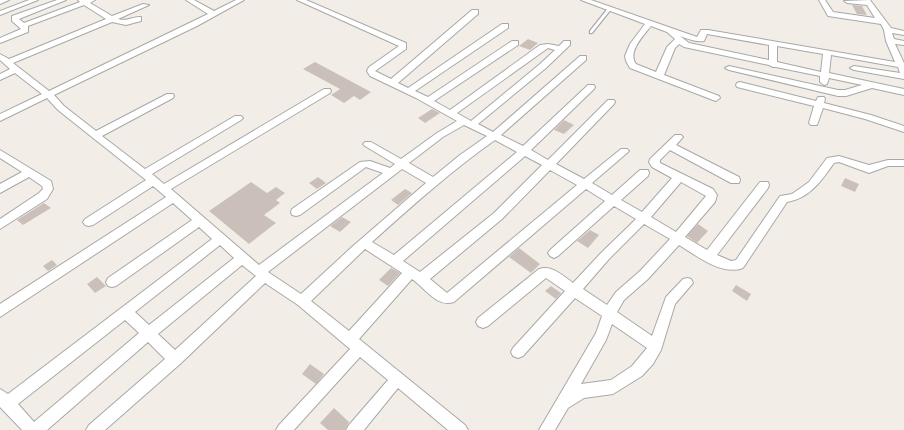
<svg xmlns="http://www.w3.org/2000/svg" width="904" height="430" viewBox="0 0 904 430" font-family="Montserrat,sans-serif">
<style>
.building{fill:#cac0b9}
.lines{fill:none;stroke-linecap:round;stroke-linejoin:round}
.lane-casing{stroke:#a8a8a8;stroke-width:2.5}
.street-casing{stroke:#a8a8a8;stroke-width:2}
.lane{fill:#fff;fill-rule:evenodd}
.street{fill:#fff;fill-rule:evenodd}
</style>
<rect width="100%" height="100%" fill="#f2eee7"/>
<g class="building">
<path d="M852,5L862,6L867,15L857,14Z"/>
<path d="M528,39L538,43L530,50L519,46Z"/>
<path d="M315,62L371,92L360,100L354,96L344,103L331,95L340,89L303,69Z"/>
<path d="M432,109L440,113L425,123L418,118Z"/>
<path d="M564,120L574,125L564,134L554,130Z"/>
<path d="M318,177L326,183L317,189L309,183Z"/>
<path d="M845,178L859,184L855,192L841,186Z"/>
<path d="M251,182L267,193L276,187L285,193L276,200L280,203L264,215L276,223L249,244L209,211Z"/>
<path d="M405,189L412,193L398,205L391,200Z"/>
<path d="M44,203L51,208L23,225L17,220Z"/>
<path d="M342,217L351,222L340,232L330,226Z"/>
<path d="M698,224L708,231L697,243L687,236Z"/>
<path d="M590,230L599,235L588,248L577,241Z"/>
<path d="M519,248L540,264L531,273L509,257Z"/>
<path d="M52,260L57,265L48,271L43,266Z"/>
<path d="M391,268L400,273L388,286L379,280Z"/>
<path d="M97,277L106,286L95,293L87,284Z"/>
<path d="M736,285L751,294L747,301L732,291Z"/>
<path d="M551,286L561,293L556,299L545,291Z"/>
<path d="M310,364L324,374L316,384L302,374Z"/>
<path d="M334,408L349,422L345,430H328L320,423Z"/>
</g>
<g class="lines">
<g class="lane-casing">
<path id="lane" d="M609,7L612,8L592,33H590V31Z"/>
</g>
<g class="street-casing">
<g id="street">
<path d="M0,0H9L0,4Z"/>
<path d="M29,0H38L0,15V11Z"/>
<path d="M57,0H66L19,19L24,23L80,2L78,0H95L90,3L112,16L143,4L149,5L118,19C128,22 132,16 141,17V21L126,25L112,22L13,63L49,91L208,14L186,0H194L214,11L236,0H244L197,26L54,95L64,106L96,131L167,94H173L174,96L173,98L102,136L145,169L235,116H241L243,118L241,120L152,174L164,184L324,89H330L331,91L330,93L171,189L259,265L383,173L366,167L300,215L296,216L292,215L291,212L292,209L360,162L370,161L390,168L395,164L365,146L363,144L365,142H371L401,159L437,133L457,121L416,98L370,76L367,71L369,67L399,46L297,0H306L406,43V49L375,71L391,79L472,10H478V14L398,83L408,88L502,24H508V28L415,91L428,97L512,41H518V45L434,101L450,110L540,45L548,44L559,46L564,41H570V45L546,68L478,124L493,132L580,56H586V60L501,135L523,146L588,85H594L595,87L594,89L531,150L548,160L608,100H614L615,102L614,104L556,164L584,179L621,149H627L629,151L627,153L592,183L612,195L640,170H648L649,173L648,176L621,200L642,212L672,178L652,167L649,162L650,159L675,135H681L683,137L676,145L739,177L740,180L739,183H731L670,150L660,160V163L713,189L717,195L715,202L685,237L707,250L760,182H768L769,185L768,188L717,255L731,261L736,260L780,196L792,194L809,182L827,158L839,156L869,165L888,160H904V166H888L869,173L839,162L834,163C821,181 810,198 787,202L743,268C722,276 697,256 679,245L648,279L624,300L617,312L652,336L666,297L683,279L687,278L691,279L693,283L675,304L661,350L653,364L642,376L613,394L584,398L568,408L555,430H539L596,333L602,316L575,298L523,356L518,358L513,356L511,352L513,348L565,291L546,278L488,326L483,328L478,326L476,322L478,318L539,269C552,265 562,275 573,283L601,253L636,219L614,206L558,256L554,258L550,256L548,253L550,250L605,201L586,189L454,302C437,308 425,288 412,279L359,339L465,425L468,430H448L398,388L364,430H346L349,425L388,380L360,357L294,430H276L279,425L350,349L298,305L265,283L180,364L105,430H86L89,425L165,359L148,342L47,430H22L0,407V389L8,394L212,239L199,227L116,286L112,287L108,286L106,282L108,278L192,220L173,203L0,317V304L166,197L153,186L93,225L89,226L85,225L83,222L85,219L146,180L58,110L47,98L0,121V114L42,94L15,73L0,80V74L10,69L0,60V54L9,59L106,19L84,5L28,26V32L0,43V38L21,29L12,21V16ZM548,48L555,50L540,64L471,121L457,113ZM464,125L487,136L460,155L433,177L409,163L443,137ZM495,140L517,152L394,255L372,242C412,206 451,171 495,140ZM525,156L542,165L494,213L420,272L403,261ZM402,169L426,183L353,246L301,294L268,272ZM550,170L577,185L447,293L430,279L502,219ZM681,182L706,196L676,232L651,217ZM644,224L670,239L640,271L616,292L607,305L583,289L609,259ZM220,245L234,258L149,325L135,312ZM365,249L402,273L349,331L311,301ZM242,265L256,276L175,350L158,334ZM125,320L139,333L34,422L18,404ZM612,324L647,348L632,366L611,380L581,384L606,340Z"/>
<path d="M581,0H591L697,37L701,30H708L895,62L886,41L884,30L881,24L828,16L819,0H825L833,12L875,18L867,5L847,3L844,1L870,0L891,28L904,31V35L892,33L894,39L904,41V45L895,44L904,63V79L854,70L850,68L854,66L900,73L898,67L831,55L829,73L904,89V95L872,88L846,96H838L729,70L725,68L729,66L838,90H845L862,85L829,78L827,84L824,85L820,82V76L776,67H773L769,65L684,47L679,44L675,48L664,75L719,96L720,98L716,101L713,100L630,68L626,61L625,56L630,44L645,24ZM651,26L667,32L675,39L667,47L656,72L636,64C627,52 644,35 651,26ZM707,34L769,45V60L689,43L680,36C688,39 695,42 704,41ZM777,46L823,54L821,72L777,62Z"/>
<path d="M740,82L816,101L818,97H824L825,99L824,103L871,115L904,126V132L865,119L823,108L817,125H811L809,123L814,106L737,87L736,85L737,83Z"/>
<path d="M0,150L51,181L53,189L47,199L0,229V219L39,193L43,189L42,186L29,177L0,193V184L22,172L0,158Z"/>
</g>
</g>
<use href="#lane" class="lane"/>
<use href="#street" class="street"/>
</g>
</svg>
